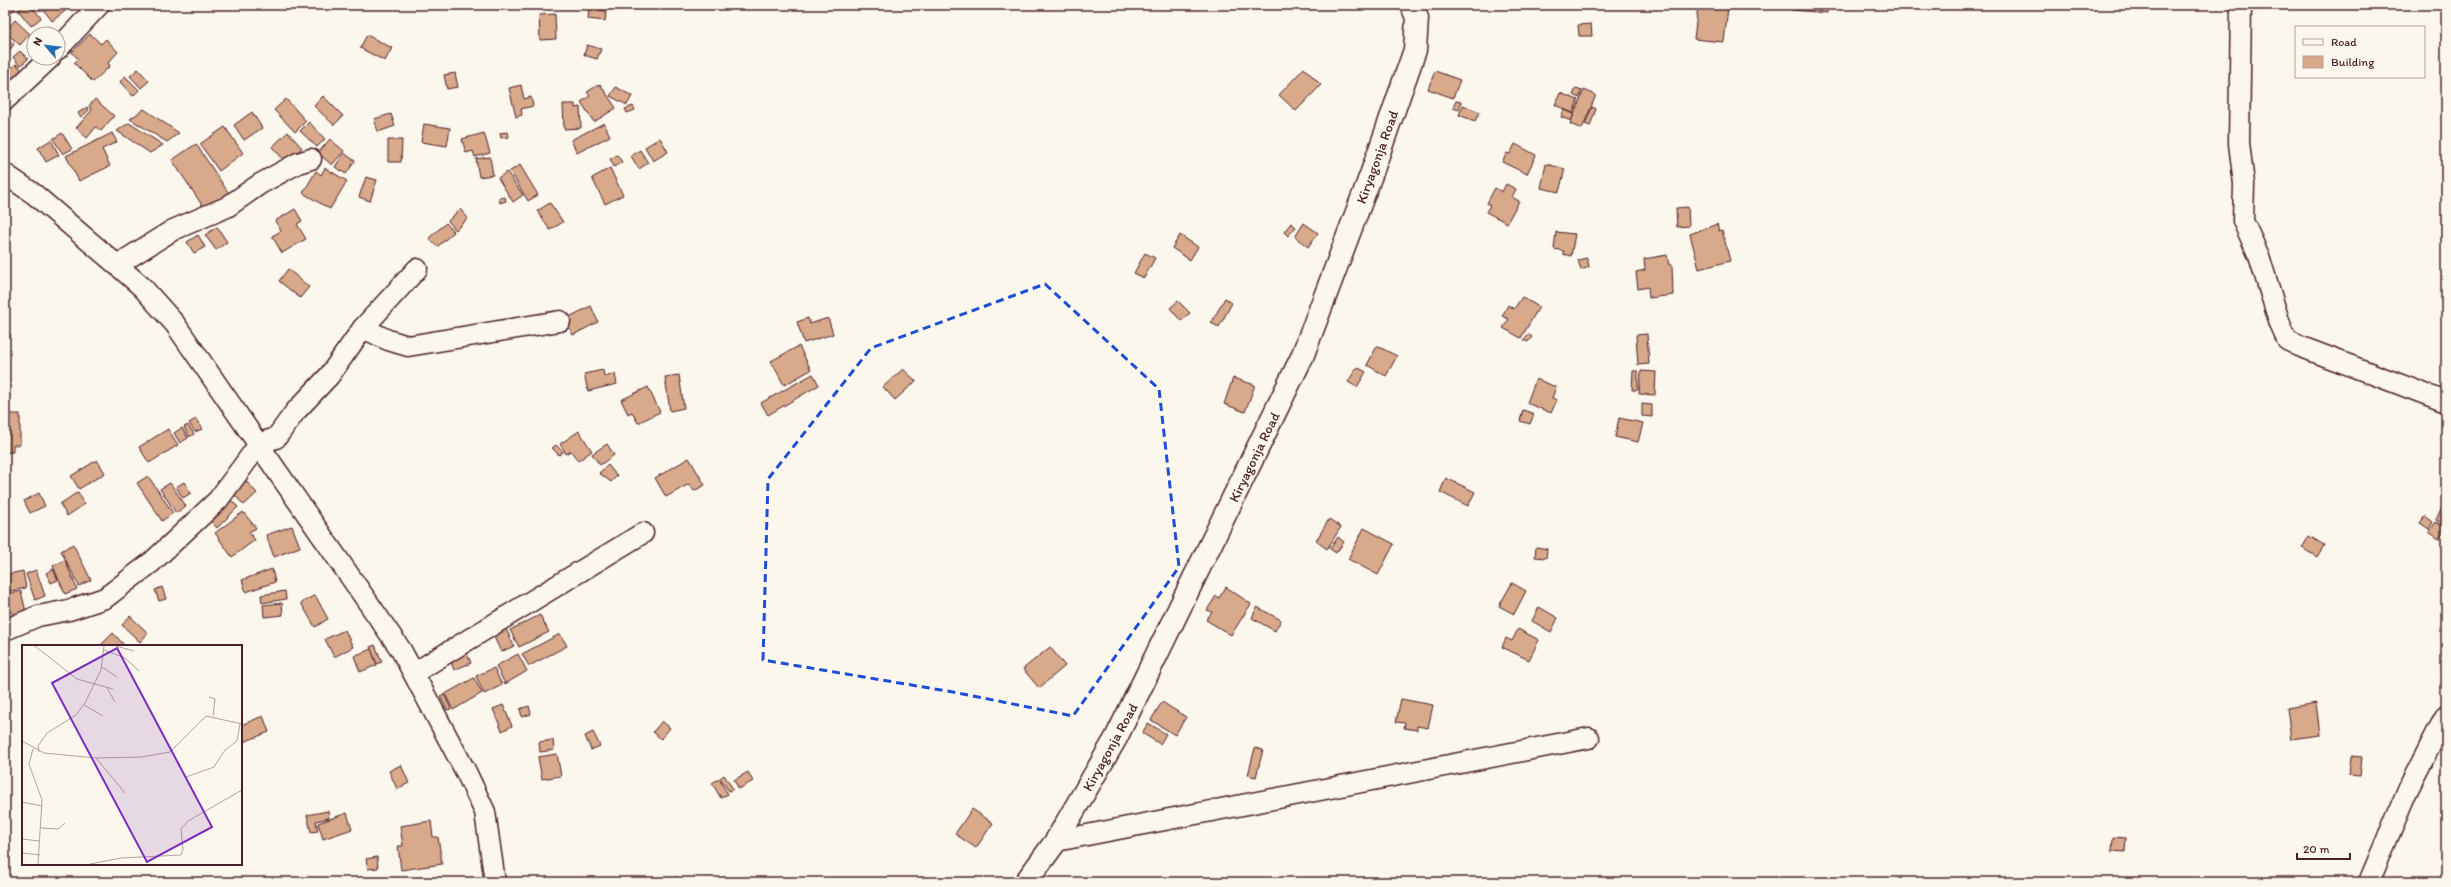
<svg xmlns="http://www.w3.org/2000/svg" width="2451" height="887" viewBox="0 0 2451 887" font-family="Itim,sans-serif">
<style>
.building{fill:#d8a98a;stroke:#4a1f2b}
.lines{fill:none;stroke-linecap:round;stroke-linejoin:round}
.street-casing{stroke:#4a1f2b;stroke-width:23}
.secondary-casing{stroke:#4a1f2b;stroke-width:25}
.street{stroke:#fbf7ec;stroke-width:20}
.secondary{stroke:#fbf7ec;stroke-width:22}
.marked{fill:none;stroke:#1d4ed8;stroke-width:3;stroke-dasharray:8 5;stroke-linejoin:round}
.labels{text-anchor:middle;stroke-width:3;stroke-linejoin:round;paint-order:stroke}
.street-label{font-size:14px;fill:#4a1f2b;stroke:#fbf7ec}
.inset-road{fill:none;stroke:#b4a19f;stroke-width:1}
.view{fill:#7b2cbf;fill-opacity:0.15;stroke:#7b2cbf;stroke-width:2}
.inset-edge{fill:none;stroke:#4a1f2b;stroke-width:2}
</style>
<rect width="100%" height="100%" fill="#fbf7ec"/>
<filter id="ink" filterUnits="userSpaceOnUse"><feTurbulence type="fractalNoise" baseFrequency=".025" numOctaves="2"/><feDisplacementMap in="SourceGraphic" scale="8" xChannelSelector="R" yChannelSelector="G"/><feConvolveMatrix kernelMatrix="1 2 1 2 8 2 1 2 1" color-interpolation-filters="sRGB"/></filter>
<g filter="url(#ink)">
<g class="building">
<path d="M5,5H19L9,14L5,9Z"/>
<path d="M25,5H31L41,18L31,26L18,10Z"/>
<path d="M40,5H73L52,21Z"/>
<path d="M590,5H603V9L590,7Z"/>
<path d="M1698,5L1728,8L1724,42L1694,39Z"/>
<path d="M1792,5H1828L1827,13L1792,10Z"/>
<path d="M589,9L606,11L605,21L588,19Z"/>
<path d="M555,14L556,39L540,40L539,15Z"/>
<path d="M15,20L30,34L20,45L5,32Z"/>
<path d="M1591,24L1592,36H1579L1578,25Z"/>
<path d="M49,26L56,34H40Z"/>
<path d="M90,34L101,44L106,39L118,52L108,63L110,66L93,82L74,63L78,59L72,52Z"/>
<path d="M367,35L392,48L385,61L360,48Z"/>
<path d="M5,38L14,44L5,57Z"/>
<path d="M34,40V53L27,46Z"/>
<path d="M587,45L601,49L597,59L584,55Z"/>
<path d="M20,51L28,59L20,66L13,57Z"/>
<path d="M16,64L23,71L11,81L5,73Z"/>
<path d="M1304,68L1321,85L1296,111L1279,95Z"/>
<path d="M138,69L149,81L141,88L130,76Z"/>
<path d="M1435,71L1460,80L1453,98L1428,89Z"/>
<path d="M455,73L458,87L447,89L444,75Z"/>
<path d="M125,76L139,90L133,96L120,82Z"/>
<path d="M600,84L616,108L594,122L581,102L590,96L587,92Z"/>
<path d="M521,85L524,99L531,97L533,106L521,109L522,115L516,117L509,88Z"/>
<path d="M616,87L632,96L627,105L610,96Z"/>
<path d="M1576,88L1582,90L1579,98L1573,95Z"/>
<path d="M1584,90L1596,95L1582,129L1570,124Z"/>
<path d="M1560,93L1578,100L1573,113L1555,105Z"/>
<path d="M323,96L343,116L334,125L314,106Z"/>
<path d="M95,99L114,116L101,131L96,127L87,138L76,128L92,110L89,106Z"/>
<path d="M286,99L306,121L295,132L274,110Z"/>
<path d="M1456,101L1461,102L1459,110L1453,108Z"/>
<path d="M563,104H575V108L580,107L581,128L564,129Z"/>
<path d="M1463,105L1480,112L1475,121L1459,115Z"/>
<path d="M633,106L635,110L627,113L625,109Z"/>
<path d="M87,107L89,110L81,117L78,113Z"/>
<path d="M1592,107L1596,109L1590,126L1585,124Z"/>
<path d="M144,109L179,133L167,142L130,119Z"/>
<path d="M1564,110L1574,114L1571,121L1561,117Z"/>
<path d="M252,112L262,128L244,140L234,125Z"/>
<path d="M391,114L395,126L378,132L374,119Z"/>
<path d="M309,122L325,139L317,147L300,131Z"/>
<path d="M129,123L163,145L150,153L117,131Z"/>
<path d="M604,123L610,136L577,153L571,140Z"/>
<path d="M424,124L450,128L447,146L421,142Z"/>
<path d="M225,127L243,153L219,171L200,144Z"/>
<path d="M288,132L302,148L286,162L272,147Z"/>
<path d="M508,132L509,137L501,138L500,133Z"/>
<path d="M62,133L72,149L63,154L53,139Z"/>
<path d="M112,133L117,142L102,149L110,166L79,181L66,156Z"/>
<path d="M484,133L490,153L475,157L473,151L466,153L462,139Z"/>
<path d="M660,138L668,152L653,161L645,147Z"/>
<path d="M330,139L344,151L332,165L318,153Z"/>
<path d="M51,140L59,155L46,162L38,148Z"/>
<path d="M388,140H402L401,162H388Z"/>
<path d="M196,144L230,195L206,211L172,160Z"/>
<path d="M1515,144L1536,155L1527,174L1502,162L1507,153L1510,154Z"/>
<path d="M640,150L648,163L639,169L631,156Z"/>
<path d="M344,153L355,161L346,174L335,167Z"/>
<path d="M617,155L622,162L614,167L610,159Z"/>
<path d="M490,157L493,175L479,177L476,159Z"/>
<path d="M1546,164L1565,169L1559,192L1541,188Z"/>
<path d="M520,165L538,195L528,201L510,171Z"/>
<path d="M325,168L347,181L330,209L303,193L316,171L321,175Z"/>
<path d="M610,168L623,195L605,204L592,178Z"/>
<path d="M507,172L523,195L513,202L498,178Z"/>
<path d="M366,177L377,180L370,201L359,197Z"/>
<path d="M1506,184L1516,189L1512,197L1519,201L1507,223L1486,212L1490,205L1487,203L1495,188L1502,192Z"/>
<path d="M505,197L506,201L500,203L499,198Z"/>
<path d="M550,203L563,222L550,230L537,211Z"/>
<path d="M1688,207L1689,226L1677,227L1676,208Z"/>
<path d="M295,209L302,221L297,224L306,239L282,253L272,236L281,231L275,221Z"/>
<path d="M460,209L468,218L456,230L448,221Z"/>
<path d="M446,223L454,232L437,247L429,238Z"/>
<path d="M1291,223L1296,227L1288,236L1284,232Z"/>
<path d="M1304,223L1318,233L1308,247L1295,237Z"/>
<path d="M1717,224L1719,231L1722,230L1730,261L1699,269L1690,234Z"/>
<path d="M217,227L227,242L216,250L205,235Z"/>
<path d="M1556,232L1575,234L1571,256L1563,254L1564,251L1554,249Z"/>
<path d="M198,235L205,247L194,253L187,242Z"/>
<path d="M1180,235L1198,247L1190,260L1172,248Z"/>
<path d="M1145,253L1155,258L1144,278L1134,273Z"/>
<path d="M1667,255L1669,265H1672L1673,295L1649,298L1648,287L1638,289L1636,272L1645,270L1644,259Z"/>
<path d="M1587,258L1589,267L1581,270L1578,260Z"/>
<path d="M288,269L309,287L300,298L279,281Z"/>
<path d="M1522,297L1539,307L1521,338L1503,328L1509,319L1502,316L1508,305L1514,309Z"/>
<path d="M1225,298L1232,303L1219,327L1211,323Z"/>
<path d="M1178,301L1190,313L1181,321L1170,308Z"/>
<path d="M591,306L598,322L573,335L565,319Z"/>
<path d="M808,318L810,324L828,318L833,334L804,343L797,322Z"/>
<path d="M5,329L11,336L5,342Z"/>
<path d="M1528,334L1532,337L1528,342L1524,340Z"/>
<path d="M1647,334L1649,364L1638,365L1636,335Z"/>
<path d="M799,346L811,370L784,385L771,361Z"/>
<path d="M1377,346L1397,356L1386,376L1367,365Z"/>
<path d="M1357,367L1366,372L1357,387L1348,382Z"/>
<path d="M903,369L916,381L895,400L883,387Z"/>
<path d="M603,370L604,377L615,374L617,384L588,391L584,374Z"/>
<path d="M1633,371H1638V390H1632Z"/>
<path d="M1641,371L1656,372L1655,395L1639,394Z"/>
<path d="M813,374L819,385L768,415L761,403Z"/>
<path d="M679,375L684,408L670,411L665,377Z"/>
<path d="M1233,378L1255,385L1245,412L1224,404Z"/>
<path d="M1536,379L1556,387L1552,398L1557,400L1551,413L1527,403Z"/>
<path d="M648,387L660,412L638,423L632,412L628,414L621,400Z"/>
<path d="M1642,404L1652,405V417L1642,416Z"/>
<path d="M1523,410L1534,414L1530,424L1520,421Z"/>
<path d="M5,414H20V445H13V452L5,453Z"/>
<path d="M1619,418L1643,423L1638,442L1615,437Z"/>
<path d="M196,419L202,429L195,432L189,423Z"/>
<path d="M188,425L194,434L189,437L184,427Z"/>
<path d="M182,428L188,438L180,443L174,433Z"/>
<path d="M168,429L178,445L149,463L139,447Z"/>
<path d="M579,431L592,451L578,461L571,451L566,454L560,444Z"/>
<path d="M607,444L614,455L600,465L592,454Z"/>
<path d="M556,445L563,452L559,455L552,448Z"/>
<path d="M689,458L705,485L694,491L689,484L666,497L655,478Z"/>
<path d="M97,460L105,473L79,489L71,476Z"/>
<path d="M608,465L617,476L611,482L599,473Z"/>
<path d="M148,476L173,513L162,521L137,483Z"/>
<path d="M242,477L257,493L244,505L229,489Z"/>
<path d="M1446,478L1475,492L1468,506L1440,492Z"/>
<path d="M184,482L191,493L183,498L176,487Z"/>
<path d="M170,483L186,506L176,513L160,489Z"/>
<path d="M78,492L85,504L67,516L60,504Z"/>
<path d="M39,493L45,506L30,513L24,501Z"/>
<path d="M226,495L238,507L217,528L205,515Z"/>
<path d="M2441,510L2446,513L2444,524L2436,520Z"/>
<path d="M243,512L256,528L249,532L255,540L232,557L215,533Z"/>
<path d="M2425,516L2433,522L2429,529L2420,523Z"/>
<path d="M1329,519L1341,527L1327,549L1316,541Z"/>
<path d="M2436,522L2446,528L2439,539L2429,532Z"/>
<path d="M292,526L300,547L274,557L266,535Z"/>
<path d="M1364,528L1394,544L1378,575L1348,559Z"/>
<path d="M2309,536L2324,545L2317,557L2302,548Z"/>
<path d="M1338,537L1344,542L1336,553L1330,549Z"/>
<path d="M73,544L91,580L79,586L61,551Z"/>
<path d="M1536,547L1547,549L1546,558L1535,557Z"/>
<path d="M65,560L77,589L65,594L53,566Z"/>
<path d="M53,569L58,580L51,583L46,573Z"/>
<path d="M272,569L275,582L246,592L242,580Z"/>
<path d="M36,570L45,596L35,600L26,574Z"/>
<path d="M23,571L26,588L6,592L5,575Z"/>
<path d="M1512,583L1526,591L1514,614L1499,606Z"/>
<path d="M162,587L166,599L159,601L155,590Z"/>
<path d="M1226,587L1251,604L1231,635L1206,620L1212,612L1207,610L1216,596L1219,598Z"/>
<path d="M21,591L26,612L13,616L7,594Z"/>
<path d="M285,591L286,599L262,603L261,595Z"/>
<path d="M315,595L328,619L315,627L301,603Z"/>
<path d="M282,603L283,615L264,617L263,605Z"/>
<path d="M1257,607L1281,620L1275,631L1252,618Z"/>
<path d="M1539,607L1558,618L1551,632L1532,621Z"/>
<path d="M540,615L549,632L519,647L510,630Z"/>
<path d="M130,616L148,633L140,642L122,625Z"/>
<path d="M506,629L514,646L501,652L493,635Z"/>
<path d="M1518,629L1539,640L1529,660L1502,647L1506,638L1512,641Z"/>
<path d="M345,630L353,647L334,657L325,639Z"/>
<path d="M113,633L125,646H100Z"/>
<path d="M560,634L567,646L529,666L522,654Z"/>
<path d="M375,645L382,662L377,664L370,647Z"/>
<path d="M1050,647L1065,666L1039,688L1023,669Z"/>
<path d="M371,649L377,665L360,672L354,656Z"/>
<path d="M465,649L471,663L454,670L449,656Z"/>
<path d="M518,654L527,671L505,684L496,666Z"/>
<path d="M494,668L502,685L484,694L476,676Z"/>
<path d="M474,678L482,693L453,710L445,694Z"/>
<path d="M444,694L451,709L447,710L440,696Z"/>
<path d="M1401,699L1433,705L1428,728L1417,726V730L1404,728L1405,723L1396,722Z"/>
<path d="M1162,702L1186,717L1175,735L1151,720Z"/>
<path d="M2316,703L2320,735L2291,739L2287,708Z"/>
<path d="M503,705L512,726L502,731L493,709Z"/>
<path d="M529,706L531,714L522,717L520,709Z"/>
<path d="M263,716L269,732L241,743V725Z"/>
<path d="M662,721L670,728L661,739L653,732Z"/>
<path d="M1148,723L1166,734L1160,744L1142,733Z"/>
<path d="M593,732L600,746L591,750L585,736Z"/>
<path d="M553,740L554,750L540,752L539,742Z"/>
<path d="M1255,748L1263,750L1256,777L1248,775Z"/>
<path d="M557,754L561,776L542,779L538,757Z"/>
<path d="M2351,756L2362,757L2360,776L2349,775Z"/>
<path d="M401,765L409,783L397,789L389,771Z"/>
<path d="M748,772L753,781L739,789L734,780Z"/>
<path d="M724,775L733,789L729,791L720,778Z"/>
<path d="M719,779L728,794L721,798L712,783Z"/>
<path d="M972,809L993,823L976,848L955,834Z"/>
<path d="M328,811L329,818L316,821L318,831L311,832L307,815Z"/>
<path d="M347,813L352,829L323,839L318,823Z"/>
<path d="M431,821L433,837H438L442,864L401,870L398,846H403L400,826Z"/>
<path d="M2113,837L2126,838L2125,852L2112,851Z"/>
<path d="M377,857L378,868L368,869L366,859Z"/>
<path d="M677,877L678,882H666V880Z"/>
</g>
<g class="lines">
<g class="street-casing">
<g id="street">
<path d="M2241,5L2239,143L2244,184L2243,221L2259,256L2280,324L2287,340L2299,346L2446,402"/>
<path d="M58,49L99,5"/>
<path d="M5,100L50,58"/>
<path d="M5,174L34,194L117,265L142,287L175,324L401,650L467,774L485,812L495,882"/>
<path d="M117,265L173,230L227,207L260,184L298,163L311,159"/>
<path d="M363,328L388,340L408,346L560,321"/>
<path d="M5,630L38,616L69,610L105,598L152,562L218,500L260,443L276,438L295,412L329,376L363,328L417,269"/>
<path d="M414,673L643,533"/>
<path d="M1056,841L1589,738"/>
<path d="M2369,882L2409,787L2446,715"/>
</g>
</g>
<g class="secondary-casing">
<path id="secondary" d="M1026,882L1056,841L1116,738L1302,357L1371,175L1415,50L1417,18L1412,5"/>
</g>
<use href="#street" class="street"/>
<use href="#secondary" class="secondary"/>
</g>
</g>
<path class="marked" d="M1045,284L1159,389L1179,567L1073,716L953,692L763,660L768,479L871,348Z"/>
<g class="labels">
<g class="street-label">
<text transform="translate(1377 157) rotate(-70)" y="5">Kiryagonja Road</text>
<text transform="translate(1254 457) rotate(-64)" y="5">Kiryagonja Road</text>
<text transform="translate(1110 747) rotate(-61)" y="5">Kiryagonja Road</text>
</g>
</g>
<g transform="translate(22 645)">
<rect width="220" height="220" fill="#fbf7ec"/>
<path class="inset-road" d="M13,1L55,34L91,44M94,1L112,6M82,5L103,13L117,26M80,22L95,32M85,43L93,57M187,52L193,54L191,71M62,60L81,71M0,96L22,108L74,113L119,112L148,107L184,71L220,79M11,104L7,119L20,155L16,219M17,107L16,101L25,88L54,70L63,58L79,25L82,1M74,113L103,148M164,132L192,122L203,105L215,96L218,79M0,157L20,161M19,183L36,184L43,178M0,194L17,196M0,208L18,210M68,219L99,213L159,210L161,204L159,184L166,176L220,145"/>
<path class="view" d="M95,3L190,182L125,217L30,38Z"/>
<rect width="220" height="220" class="inset-edge"/>
</g>
<rect width="2451" height="887" fill="none" stroke="#fbf7ec" stroke-width="20"/>
<rect x="10" y="10" width="2431" height="867" fill="none" stroke="#4a1f2b" stroke-width="1.5" filter="url(#ink)"/>
<rect x="2295" y="26" width="130" height="52" fill="#fbf7ec" stroke="#b4a19f"/>
<rect x="2303" y="39" width="20" height="6" fill="#fbf7ec" stroke="#b4a19f"/>
<text x="2331" y="46" font-size="12" fill="#4a1f2b">Road</text>
<rect x="2303" y="56" width="20" height="12" fill="#d8a98a" stroke="#b4a19f"/>
<text x="2331" y="66" font-size="12" fill="#4a1f2b">Building</text>
<g transform="translate(46 46) rotate(298)"><circle r="19" fill="#fbf7ec" stroke="#b4a19f"/>
<path d="M0-3L7 15L0 10L-7 15Z" fill="#1f6fb2"/>
<text y="-6" font-size="11" font-weight="bold" text-anchor="middle" fill="#4a1f2b">N</text>
</g>
<path d="M2297 853v6h53v-6" fill="none" stroke="#4a1f2b" stroke-width="2"/>
<text x="2303" y="853" font-size="12" fill="#4a1f2b" stroke="#fbf7ec" stroke-width="3" paint-order="stroke">20 m</text>
</svg>
